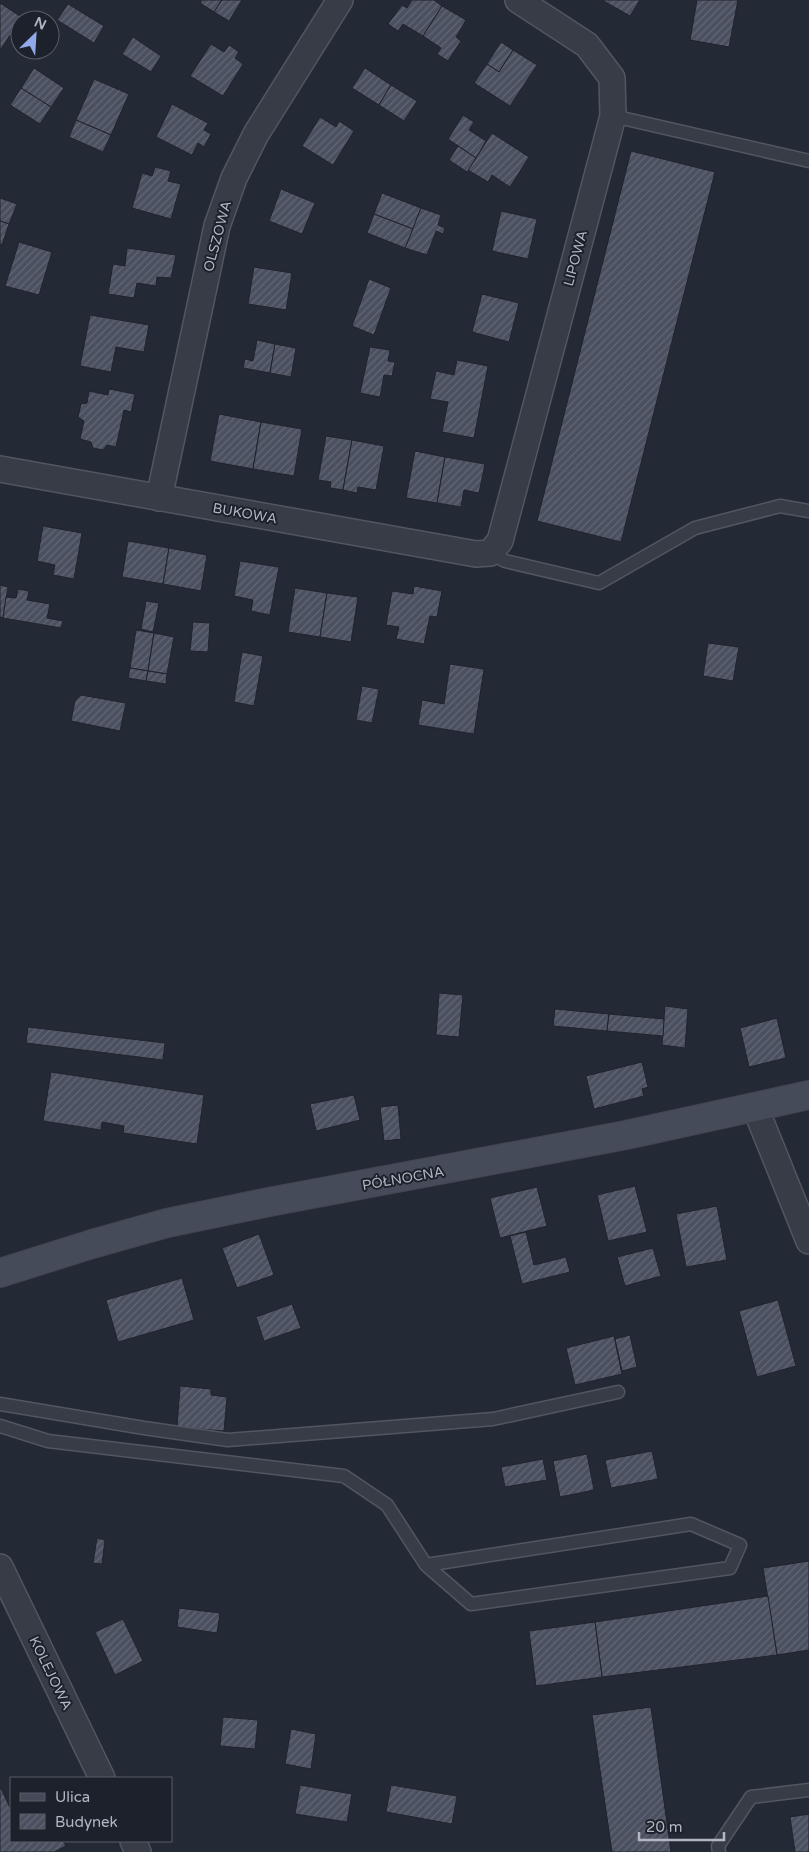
<svg xmlns="http://www.w3.org/2000/svg" width="809" height="1852" viewBox="0 0 809 1852" font-family="'Varela Round',sans-serif">
<style>
.building{fill:url(#building-hatch);stroke:#1e232d}
.lines{fill:none;stroke-linecap:round;stroke-linejoin:round}
.lane-casing{stroke:#525661;stroke-width:15}
.street-casing{stroke:#525661;stroke-width:28}
.secondary-casing{stroke:#404550;stroke-width:30}
.lane{stroke:#373c47;stroke-width:12}
.street{stroke:#373c47;stroke-width:25}
.secondary{stroke:#464b59;stroke-width:28}
.labels{text-anchor:middle;stroke-width:4;stroke-linejoin:round;paint-order:stroke}
.street-label{font-size:14px;fill:#b2b6c3;stroke:#1c212b}
</style>
<defs>
<pattern id="building-hatch" width="6" height="6" patternUnits="userSpaceOnUse" patternTransform="scale(1.25)"><rect width="6" height="6" fill="#4a505f"/><path d="M-1 1l2-2M0 6l6-6M5 7l2-2" fill="none" stroke="#626774"/></pattern>
</defs>
<rect width="100%" height="100%" fill="#242936"/>
<g class="building">
<path d="M202,0H222L214,12L200,3Z"/>
<path d="M222,0H242L229,21L214,12Z"/>
<path d="M412,0H434L442,6L423,36L403,24L398,31L388,24L402,5L407,8Z"/>
<path d="M602,0H640L630,16Z"/>
<path d="M697,0H738L729,47L690,40Z"/>
<path d="M0,3L26,20H20V38L18,41L10,35L1,49L0,48Z"/>
<path d="M68,4L104,26L94,43L57,20Z"/>
<path d="M442,6L466,20L456,37L461,41L448,61L437,54L441,48L423,36Z"/>
<path d="M133,37L161,56L151,72L122,54Z"/>
<path d="M501,42L513,50L499,72L487,64Z"/>
<path d="M211,44L224,52L229,45L239,52L235,58L243,64L223,96L190,76Z"/>
<path d="M513,50L537,65L510,106L474,83L487,64L499,72Z"/>
<path d="M34,68L64,88L51,107L21,88Z"/>
<path d="M365,68L391,85L379,105L352,88Z"/>
<path d="M94,79L129,94L111,135L76,120Z"/>
<path d="M391,85L417,101L404,121L379,105Z"/>
<path d="M21,88L51,107L40,124L10,105Z"/>
<path d="M172,104L208,123L204,130L211,134L204,147L198,143L192,155L156,137Z"/>
<path d="M463,115L474,122L469,130L486,141L476,158L448,139Z"/>
<path d="M320,117L336,127L339,121L354,131L333,165L302,146Z"/>
<path d="M76,120L111,135L103,152L69,137Z"/>
<path d="M492,133L529,157L510,187L492,175L488,182L468,170Z"/>
<path d="M458,146L476,158L467,172L449,160Z"/>
<path d="M631,151L715,172L621,542L537,521Z"/>
<path d="M155,167L171,171L168,181L181,184L171,219L132,208L142,173L152,176Z"/>
<path d="M281,189L315,203L302,234L269,221Z"/>
<path d="M382,193L421,208L413,229L374,214Z"/>
<path d="M0,198L17,204L9,224L0,221Z"/>
<path d="M421,208L441,215L438,225L445,228L443,234L436,231L427,255L405,248Z"/>
<path d="M501,211L537,219L528,259L492,251Z"/>
<path d="M374,214L413,229L405,248L367,233Z"/>
<path d="M0,221L9,224L2,245L0,244Z"/>
<path d="M19,242L52,252L39,295L5,286Z"/>
<path d="M127,248L176,255L171,278L157,277L156,286L137,283L134,298L108,294L113,264L125,266Z"/>
<path d="M254,267L292,273L286,310L248,304Z"/>
<path d="M369,279L391,288L374,335L352,326Z"/>
<path d="M482,294L519,303L509,342L472,332Z"/>
<path d="M90,315L149,325L144,352L116,347L111,372L80,366Z"/>
<path d="M257,340L275,344L270,373L243,368L245,359L253,361Z"/>
<path d="M275,344L296,348L291,377L270,373Z"/>
<path d="M370,347L390,350L388,361L395,362L392,376L384,375L380,397L360,393Z"/>
<path d="M457,360L488,366L474,438L442,432L448,402L430,399L436,371L454,375Z"/>
<path d="M109,389L135,394L131,412L124,410L116,447L107,445L103,450L93,448L91,442L80,439L84,421L78,417L81,404L87,403L89,391L108,395Z"/>
<path d="M219,414L261,422L253,469L210,461Z"/>
<path d="M261,422L302,429L294,476L253,469Z"/>
<path d="M326,436L352,440L343,490L330,488L331,482L318,480Z"/>
<path d="M352,440L384,446L376,490L358,487L357,493L343,490Z"/>
<path d="M415,451L445,457L437,503L406,498Z"/>
<path d="M445,457L485,464L479,493L464,490L461,507L437,503Z"/>
<path d="M43,526L82,533L74,579L53,575L55,565L37,561Z"/>
<path d="M128,541L169,548L163,584L122,577Z"/>
<path d="M169,548L207,555L201,591L163,584Z"/>
<path d="M240,561L279,567L270,615L251,611L253,600L234,596Z"/>
<path d="M0,585L8,587L3,618L0,617Z"/>
<path d="M414,586L442,591L437,617L430,616L424,644L396,639L399,627L386,625L392,591L413,594Z"/>
<path d="M295,588L327,593L320,637L288,632Z"/>
<path d="M18,589L29,591L27,600L50,604L47,618L63,621L61,628L3,618L6,597L16,598Z"/>
<path d="M327,593L358,597L351,642L320,637Z"/>
<path d="M146,601L159,603L153,632L141,629Z"/>
<path d="M193,622L210,623L208,652L190,651Z"/>
<path d="M136,630L154,633L148,671L130,668Z"/>
<path d="M154,633L174,637L167,674L148,671Z"/>
<path d="M708,643L739,647L733,681L703,676Z"/>
<path d="M242,652L263,656L254,706L234,702Z"/>
<path d="M450,664L484,669L474,734L418,725L422,700L444,704Z"/>
<path d="M130,668L148,671L146,681L128,678Z"/>
<path d="M148,671L167,674L166,684L146,681Z"/>
<path d="M362,686L379,689L372,723L356,720Z"/>
<path d="M81,695L126,703L120,731L71,721L75,701Z"/>
<path d="M439,993L463,995L459,1037L436,1035Z"/>
<path d="M665,1006L688,1009L685,1048L662,1045Z"/>
<path d="M555,1009L609,1014L607,1031L553,1026Z"/>
<path d="M609,1014L664,1019L663,1036L607,1031Z"/>
<path d="M777,1018L786,1058L749,1067L740,1028Z"/>
<path d="M28,1027L165,1043L163,1060L26,1043Z"/>
<path d="M642,1062L648,1087L642,1089L644,1096L594,1109L586,1076Z"/>
<path d="M51,1072L204,1095L197,1144L123,1133L124,1126L102,1122L101,1130L43,1121Z"/>
<path d="M354,1095L360,1120L316,1131L310,1104Z"/>
<path d="M398,1105L401,1139L384,1141L380,1107Z"/>
<path d="M635,1186L647,1232L608,1241L597,1195Z"/>
<path d="M537,1187L547,1226L500,1238L490,1198Z"/>
<path d="M717,1206L727,1260L686,1267L676,1214Z"/>
<path d="M526,1232L534,1265L566,1257L570,1272L522,1284L510,1236Z"/>
<path d="M259,1234L274,1275L237,1288L222,1248Z"/>
<path d="M653,1248L661,1276L625,1286L617,1257Z"/>
<path d="M182,1278L194,1320L118,1342L106,1300Z"/>
<path d="M778,1300L796,1366L757,1377L739,1311Z"/>
<path d="M292,1304L301,1328L264,1341L256,1317Z"/>
<path d="M630,1335L637,1367L622,1371L615,1339Z"/>
<path d="M614,1336L622,1374L575,1385L566,1348Z"/>
<path d="M180,1386L211,1389V1395L227,1397L224,1431L177,1427Z"/>
<path d="M652,1451L658,1479L611,1488L605,1460Z"/>
<path d="M587,1454L594,1490L560,1497L553,1461Z"/>
<path d="M543,1459L547,1480L505,1487L501,1467Z"/>
<path d="M97,1538L105,1540L102,1564L93,1563Z"/>
<path d="M809,1561V1650L777,1655L763,1568Z"/>
<path d="M768,1596L777,1655L602,1677L595,1622Z"/>
<path d="M179,1608L220,1613L217,1633L177,1627Z"/>
<path d="M123,1619L143,1661L115,1675L95,1632Z"/>
<path d="M595,1622L602,1677L536,1686L529,1631Z"/>
<path d="M651,1707L671,1852H612L592,1715Z"/>
<path d="M223,1717L258,1720L255,1749L220,1746Z"/>
<path d="M291,1729L316,1734L311,1769L285,1764Z"/>
<path d="M300,1785L352,1794L347,1822L295,1814Z"/>
<path d="M391,1785L457,1796L452,1824L386,1812Z"/>
<path d="M0,1786L11,1810V1841H63L66,1846L54,1852H0Z"/>
<path d="M809,1814V1852H795L790,1817Z"/>
</g>
<g class="lines">
<g class="lane-casing">
<g id="lane">
<path d="M613,116L809,161"/>
<path d="M490,553L505,561L599,583L695,528L780,506L809,511"/>
<path d="M0,1404L144,1428L228,1440L493,1419L618,1392"/>
<path d="M0,1426L48,1441L344,1476L387,1505L426,1565L471,1604L730,1568L740,1545L691,1524L426,1565"/>
<path d="M719,1852L718,1846L751,1797L809,1790"/>
</g>
</g>
<g class="street-casing">
<g id="street">
<path d="M0,469L476,554L490,553L500,541L613,116L612,78L587,45L518,0"/>
<path d="M159,498L217,226L234,178L256,134L340,0"/>
<path d="M755,1107L809,1241"/>
<path d="M0,1567L102,1778"/>
<path d="M133,1841L138,1852"/>
</g>
</g>
<g class="secondary-casing">
<path id="secondary" d="M0,1273L92,1244L167,1223L269,1202L626,1135L809,1095"/>
</g>
<use href="#lane" class="lane"/>
<use href="#street" class="street"/>
<use href="#secondary" class="secondary"/>
</g>
<g class="labels">
<g class="street-label">
<text transform="translate(217 236) rotate(-75)" y="5">OLSZOWA</text>
<text transform="translate(575 258) rotate(-75)" y="5">LIPOWA</text>
<text transform="translate(245 513) rotate(10)" y="5">BUKOWA</text>
<text transform="translate(403 1178) rotate(-10)" y="5">PÓŁNOCNA</text>
<text transform="translate(51 1673) rotate(64)" y="5">KOLEJOWA</text>
</g>
</g>
<rect x="10" y="1777" width="162" height="65" fill="#1c212b" stroke="#585d68"/>
<rect x="20" y="1793" width="25" height="8" fill="#464b59" stroke="#585d68"/>
<text x="55" y="1802" font-size="15" fill="#b2b6c3">Ulica</text>
<rect x="20" y="1814" width="25" height="15" fill="url(#building-hatch)" stroke="#585d68"/>
<text x="55" y="1827" font-size="15" fill="#b2b6c3">Budynek</text>
<g transform="translate(35 35) rotate(25)"><circle r="24" fill="#1c212b" stroke="#585d68"/>
<path d="M0-4L9 19L0 12L-9 19Z" fill="#91a9e9"/>
<text y="-8" font-size="14" font-weight="bold" text-anchor="middle" fill="#b2b6c3">N</text>
</g>
<path d="M639 1832v8h85v-8" fill="none" stroke="#b2b6c3" stroke-width="2.5"/>
<text x="646" y="1832" font-size="15" fill="#b2b6c3" stroke="#1c212b" stroke-width="4" paint-order="stroke">20 m</text>
</svg>
